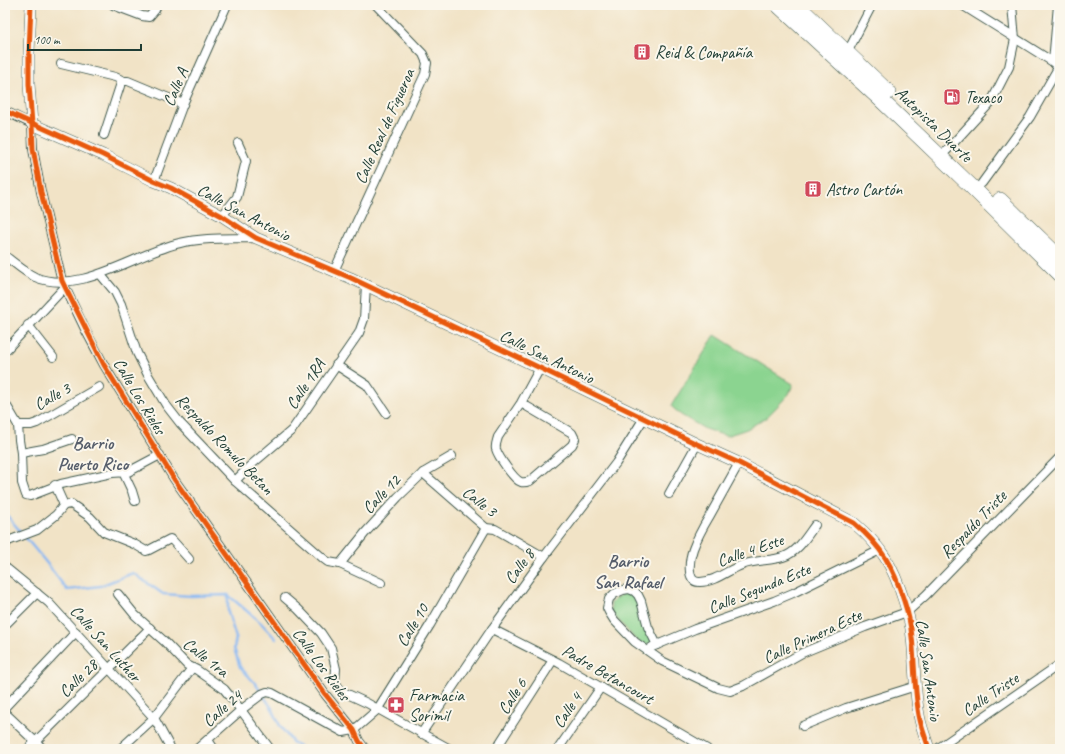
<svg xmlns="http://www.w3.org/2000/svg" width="1065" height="754" viewBox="0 0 1065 754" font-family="Caveat,sans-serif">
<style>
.green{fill:#8bd490;stroke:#558862}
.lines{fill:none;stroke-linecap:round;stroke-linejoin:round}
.stream{stroke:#86b7f3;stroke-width:2.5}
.street-casing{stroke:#3e564a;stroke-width:10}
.secondary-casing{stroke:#3e564a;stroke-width:12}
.highway-casing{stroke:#3e564a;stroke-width:16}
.street{stroke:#fff;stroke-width:8}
.secondary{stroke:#fff;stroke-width:11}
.highway{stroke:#fff;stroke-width:15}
.cycleway-casing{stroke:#fbf7ec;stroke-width:8}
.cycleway{stroke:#e8590c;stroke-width:5}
.labels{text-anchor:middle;stroke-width:4;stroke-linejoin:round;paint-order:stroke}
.poi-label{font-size:17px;fill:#1f3d34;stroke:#fbf7ec;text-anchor:start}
.street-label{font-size:17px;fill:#1f3d34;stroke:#fbf7ec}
.neighbourhood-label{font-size:18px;font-weight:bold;fill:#575f6c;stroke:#fbf7ec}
</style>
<rect width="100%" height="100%" fill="#fbf7ec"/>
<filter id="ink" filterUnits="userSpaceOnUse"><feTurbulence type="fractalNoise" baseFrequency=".025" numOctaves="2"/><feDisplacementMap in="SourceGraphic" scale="8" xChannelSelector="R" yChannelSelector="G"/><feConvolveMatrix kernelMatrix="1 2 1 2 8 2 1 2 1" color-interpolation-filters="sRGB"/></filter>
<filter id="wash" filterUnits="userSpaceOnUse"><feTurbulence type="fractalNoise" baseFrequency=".012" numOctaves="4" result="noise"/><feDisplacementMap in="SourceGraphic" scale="16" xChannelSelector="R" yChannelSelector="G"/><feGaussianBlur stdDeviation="0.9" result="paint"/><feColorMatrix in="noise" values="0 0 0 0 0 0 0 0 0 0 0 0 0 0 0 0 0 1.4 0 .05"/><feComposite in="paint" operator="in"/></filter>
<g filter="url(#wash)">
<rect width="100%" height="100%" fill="#f1e3c6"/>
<g class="green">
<path d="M715,335L793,384L789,394L767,417L747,429L726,436L705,429L681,415L671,406Z"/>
<path d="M627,591L637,597L652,638L651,643L645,645L636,640L611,612V603L624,592Z"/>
</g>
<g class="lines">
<g class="stream">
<path d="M5,513L45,561L67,590L100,586L133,573L163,594L191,596L228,595L261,623L276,639"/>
<path d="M228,595V612L236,638L234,648L240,667L255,683L273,710L280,726L294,744L304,749"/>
</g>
</g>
</g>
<g filter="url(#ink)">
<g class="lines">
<g class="street-casing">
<g id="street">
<path d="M113,5L142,16L149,17L155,10L157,5"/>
<path d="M962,5L1053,62L1058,68L1060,69"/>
<path d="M847,53L872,5"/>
<path d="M1053,62L1058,5"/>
<path d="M61,64L115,77L124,81H128L183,104"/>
<path d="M5,111L32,124L33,149L41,192L62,281L86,331L104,365L174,479L325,694L354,730L359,741L365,749"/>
<path d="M104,135L121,83L124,81"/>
<path d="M947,150L991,102L1009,67L1015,39L1012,5"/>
<path d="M154,181L183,104L227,5"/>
<path d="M982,183L1030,117L1058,68"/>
<path d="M222,216L237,197L246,161L238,143"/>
<path d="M5,256C15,263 24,272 35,277C80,296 136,253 180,243C205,237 231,239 256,238"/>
<path d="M334,271L425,74L427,63L423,54L376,5"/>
<path d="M100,274L115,292L121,304L137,353L148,375L166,405L180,423L235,481L324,559L328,562L340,564L381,583"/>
<path d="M28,325L53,357"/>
<path d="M5,351L65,287"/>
<path d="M336,365L367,385L386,413"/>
<path d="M5,403L18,425L19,440L21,453L22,483L26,495L30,496L61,484L112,473L128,472L160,455"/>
<path d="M521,403L572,433L575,439L572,445L530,481C527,482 524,483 521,482C514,480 498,456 496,449C495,445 497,441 498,437L521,403L540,368"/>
<path d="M18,425H31L37,423L99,387"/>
<path d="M21,453L43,449L72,439"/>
<path d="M739,463C729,481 719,499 709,517C703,527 697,538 693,549C690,557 685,583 700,582C715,582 728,570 742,565C755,560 770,561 783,557C798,552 807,536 815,525"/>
<path d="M123,472L132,491L135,501"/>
<path d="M423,473L486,528L495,529L544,557"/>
<path d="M235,481L251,465L292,430L359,333L364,319L366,285"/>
<path d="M55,485L64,505"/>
<path d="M669,494L697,444"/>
<path d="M64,505L71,504L90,517L104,532L134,544L146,551L149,550L170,539L173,541L189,559"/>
<path d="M5,546L8,541L37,530L56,515L64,505"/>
<path d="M340,564L365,533L398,497L423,473L452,456"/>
<path d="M5,567L49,603L154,718L171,749"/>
<path d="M118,594L135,615L165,642L187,665L197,670L224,689L241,710L270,749"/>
<path d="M285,598L298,609L321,633L331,648L336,669L335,682L341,691L367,703L450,749"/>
<path d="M5,625L37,593"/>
<path d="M492,629L559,663L707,749"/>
<path d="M657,645L648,627L641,601L638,595L634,591L629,589L623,590L614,594L609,599L607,608L609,612L614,620L635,642L662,661L718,688L730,691L743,686L802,653L865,627L907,612L926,595L1060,457"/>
<path d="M652,647L695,629L774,601L793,593L880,550"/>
<path d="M5,707L76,632"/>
<path d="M5,713L43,749"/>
<path d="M803,726L846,708L916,686"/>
<path d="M421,734L492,629L544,557L616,463L644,418"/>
<path d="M208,740L214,749"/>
<path d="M28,749L150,628"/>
<path d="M120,749L154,718L192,668"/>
<path d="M197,749L241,710L262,694L267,692L272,693L343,732L354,730L377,710L430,625L486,528"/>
<path d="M496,749L553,660"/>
<path d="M558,749L601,687"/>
<path d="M937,749L1060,664"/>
</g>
</g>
<g class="secondary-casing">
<path id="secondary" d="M31,5L29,52V84L32,124L103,155L154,181L171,188L222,216L256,238L351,278L540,368L697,444L739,463L854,523C882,547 893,566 904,601C908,613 911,625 912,637C915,664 914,693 920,720C922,729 926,739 929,749"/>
</g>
<g class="highway-casing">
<g id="highway">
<path d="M778,5L880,99L974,189L1060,274"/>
<path d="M797,5L888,92"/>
<path d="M1000,200L1060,258"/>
</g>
</g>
<use href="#street" class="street"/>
<use href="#secondary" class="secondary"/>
<use href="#highway" class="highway"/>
<g class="cycleway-casing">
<g id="cycleway">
<path d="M31,5L29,52V84L32,124L33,149L41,192L62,281L104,365L174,479L325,694L354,730L359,741L365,749"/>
<path d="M5,111L103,155L154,181L171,188L222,216L256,238L351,278L540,368L697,444L739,463L854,523C882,547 893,566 904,601C908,613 911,625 912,637C915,664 914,693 920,720C922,729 926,739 929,749"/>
</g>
</g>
<use href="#cycleway" class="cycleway"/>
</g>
</g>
<defs>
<g id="building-square" transform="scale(0.9)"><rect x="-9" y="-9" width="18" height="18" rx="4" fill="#d1495b" stroke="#fbf7ec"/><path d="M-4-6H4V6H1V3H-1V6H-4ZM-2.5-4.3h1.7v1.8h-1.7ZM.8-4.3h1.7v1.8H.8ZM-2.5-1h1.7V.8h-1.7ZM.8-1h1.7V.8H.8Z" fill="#fff"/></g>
<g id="fuel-square" transform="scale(0.9)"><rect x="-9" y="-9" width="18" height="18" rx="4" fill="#d1495b" stroke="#fbf7ec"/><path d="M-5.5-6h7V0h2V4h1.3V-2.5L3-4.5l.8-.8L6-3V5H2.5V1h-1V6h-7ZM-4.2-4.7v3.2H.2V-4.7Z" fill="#fff"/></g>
<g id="pharmacy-square" transform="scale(0.9)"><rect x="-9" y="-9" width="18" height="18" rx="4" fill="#d1495b" stroke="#fbf7ec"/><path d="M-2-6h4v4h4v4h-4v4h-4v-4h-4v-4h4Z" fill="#fff"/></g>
</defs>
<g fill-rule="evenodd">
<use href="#building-square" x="642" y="52"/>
<use href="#fuel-square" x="952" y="97"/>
<use href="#building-square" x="813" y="189"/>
<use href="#pharmacy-square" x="396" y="705"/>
</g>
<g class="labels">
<g class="poi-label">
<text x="655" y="58">Reid &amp; Compañía</text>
<text x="965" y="103">Texaco</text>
<text x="826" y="195">Astro Cartón</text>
<text x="409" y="701">Farmacia<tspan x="409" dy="20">Sorimil</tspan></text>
</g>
<g class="street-label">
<text transform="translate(175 87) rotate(-67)" y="6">Calle A</text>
<text transform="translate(934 124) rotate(44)" y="6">Autopista Duarte</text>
<text transform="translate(384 126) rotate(-66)" y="6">Calle Real de Figueroa</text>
<text transform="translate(244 212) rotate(28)" y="6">Calle San Antonio</text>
<text transform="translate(547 356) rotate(26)" y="6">Calle San Antonio</text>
<text transform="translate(305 384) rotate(-56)" y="6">Calle 1RA</text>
<text transform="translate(52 396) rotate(-30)" y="6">Calle 3</text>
<text transform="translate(140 396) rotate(59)" y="6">Calle Los Rieles</text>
<text transform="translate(225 444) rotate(46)" y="6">Respaldo Romulo Betan</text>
<text transform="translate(381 494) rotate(-46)" y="6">Calle 12</text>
<text transform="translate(480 501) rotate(38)" y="6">Calle 3</text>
<text transform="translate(973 524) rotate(-46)" y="6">Respaldo Triste</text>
<text transform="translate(750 550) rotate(-19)" y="6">Calle 4 Este</text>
<text transform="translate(519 566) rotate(-54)" y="6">Calle 8</text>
<text transform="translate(759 588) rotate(-22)" y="6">Calle Segunda Este</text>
<text transform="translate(412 625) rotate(-59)" y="6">Calle 10</text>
<text transform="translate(812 636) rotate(-25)" y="6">Calle Primera Este</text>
<text transform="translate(106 643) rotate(48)" y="6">Calle San Luther</text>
<text transform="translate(206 657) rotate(38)" y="6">Calle 1ra</text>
<text transform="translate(322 664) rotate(54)" y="6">Calle Los Rieles</text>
<text transform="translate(929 670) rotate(82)" y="6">Calle San Antonio</text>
<text transform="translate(608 674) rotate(30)" y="6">Padre Betancourt</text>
<text transform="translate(78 678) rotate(-44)" y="6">Calle 28</text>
<text transform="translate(990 694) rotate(-34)" y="6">Calle Triste</text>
<text transform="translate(512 696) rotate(-57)" y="6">Calle 6</text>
<text transform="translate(222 708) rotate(-41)" y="6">Calle 24</text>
<text transform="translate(567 710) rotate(-56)" y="6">Calle 4</text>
</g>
<g class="neighbourhood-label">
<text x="93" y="449">Barrio<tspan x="93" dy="21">Puerto Rico</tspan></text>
<text x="628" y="567">Barrio<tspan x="628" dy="21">San Rafael</tspan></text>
</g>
</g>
<rect width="1065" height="754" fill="none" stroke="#fbf7ec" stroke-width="20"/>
<path d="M28 44v6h113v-6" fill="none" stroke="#1f3d34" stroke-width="2"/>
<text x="34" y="44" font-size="12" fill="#1f3d34" stroke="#fbf7ec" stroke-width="3" paint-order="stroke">100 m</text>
</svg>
